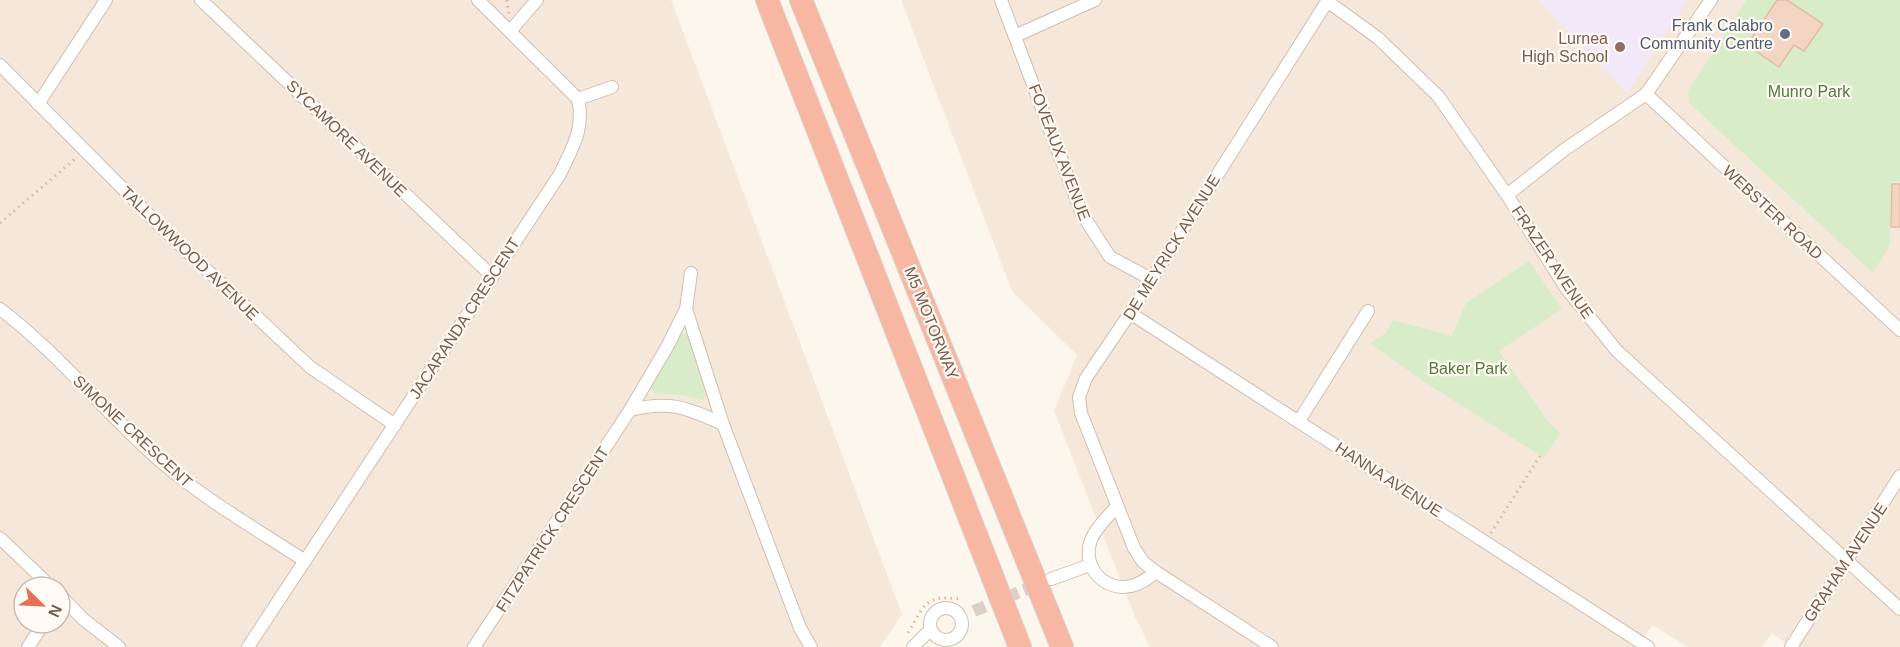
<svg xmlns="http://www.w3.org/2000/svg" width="1900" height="647" viewBox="0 0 1900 647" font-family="Helvetica,sans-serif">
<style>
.residential{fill:#f5e8da;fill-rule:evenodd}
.education{fill:#f3e8fa}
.green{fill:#d8ecc9}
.building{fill:#f3d5c3;stroke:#e6bba3;stroke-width:1.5}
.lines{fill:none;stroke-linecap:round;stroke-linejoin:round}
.minor-tunnel{stroke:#dcd0c4;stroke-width:12;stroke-dasharray:12 6;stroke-linecap:butt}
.minor-casing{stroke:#d1beb0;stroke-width:14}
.motorway-casing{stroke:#dad1cd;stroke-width:24}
.path{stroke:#d9b8a5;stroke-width:3;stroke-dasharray:1.5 4.5;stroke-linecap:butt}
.minor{stroke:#fff;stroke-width:12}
.motorway{stroke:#f7b7a3;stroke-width:22}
.service-dot{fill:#5c6f8a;stroke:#fffaf3;stroke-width:2}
.education-dot{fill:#8d6e63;stroke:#fffaf3;stroke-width:2}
.labels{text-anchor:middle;stroke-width:4.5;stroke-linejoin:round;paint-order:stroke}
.service-label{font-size:16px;fill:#4e5e75;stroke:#fffaf3;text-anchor:end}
.education-label{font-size:16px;fill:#785e54;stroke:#fffaf3;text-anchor:end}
.park-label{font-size:16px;fill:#537a41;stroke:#fffaf3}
.street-label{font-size:16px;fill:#7a5c4d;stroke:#fffaf3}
</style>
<rect width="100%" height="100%" fill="#fdf6ec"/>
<g class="residential">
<path d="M0,0H671L902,614L880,647H0ZM24,587H60V623H24Z"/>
<path d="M901,0H1900V647H1791L1772,633L1762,647H1688L1652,625L1638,647H1150L1135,617L1054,411L1077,355L1012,291Z"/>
</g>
<path class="education" d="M1538,0H1688L1627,93Z"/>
<g class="green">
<path d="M1747,0H1900V181L1891,182L1890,245L1873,273L1689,103L1688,91Z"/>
<path d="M1529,261L1562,309L1499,351L1546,419L1560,433L1544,458L1423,381L1370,343L1386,333L1393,320L1452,336L1466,303Z"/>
<path d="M680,333L690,335L695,362L707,392L703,400L682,395L656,394L651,390L650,385Z"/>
</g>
<g class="building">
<path d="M1777,0H1787L1823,24L1804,51L1794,45L1779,67L1747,45Z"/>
<path d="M1892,184H1900V227H1891Z"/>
</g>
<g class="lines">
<path class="minor-tunnel" d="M974,611L1039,584"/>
<g class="minor-casing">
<g id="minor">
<path d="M201,0L492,276"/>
<path d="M1001,0L1082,214L1110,257L1151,279"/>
<path d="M1327,1L1378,38L1438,96L1507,195L1566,288L1617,351L1900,609"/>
<path d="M511,30L537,0"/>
<path d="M1015,36L1095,0"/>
<path d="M0,65L158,224L310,367L395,425"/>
<path d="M1646,94L1900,330"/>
<path d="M578,99L612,87"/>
<path d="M38,104L106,0"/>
<path d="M1507,195L1564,150L1646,94L1711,0"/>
<path d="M691,273L686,309L723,424L800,628L811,647"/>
<path d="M0,309C61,355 108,417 166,466C209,502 258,530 305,561"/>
<path d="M1130,313L1648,647"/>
<path d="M630,410L667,347L686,309"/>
<path d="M1299,421L1368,311"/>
<path d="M1117,506C1108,517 1096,527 1091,540C1081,566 1104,592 1131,586C1141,584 1148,578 1156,572"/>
<path d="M0,538L51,587"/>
<path d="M1051,579L1090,565"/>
<path d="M60,595L83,619L119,647"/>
<circle cx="946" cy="624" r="16"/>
<path d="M28,647L44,623"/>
<path d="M248,647L560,174C572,148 585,129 578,99L478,0"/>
<path d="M474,647L630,410C671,400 687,408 723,424"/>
<path d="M913,647L930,630"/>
<path d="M1272,647L1156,572L1143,562L1134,548L1081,413L1079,397L1086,378L1130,313L1328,0"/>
<path d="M1791,647L1900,476"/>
</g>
</g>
<g class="motorway-casing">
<g id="motorway">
<path d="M767,0L1020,647"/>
<path d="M801,0L1062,647"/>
</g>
</g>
<g class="path">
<path d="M507,0L509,14"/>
<path d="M0,223L76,158"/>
<path d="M1491,533L1540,456"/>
<path d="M908,633C926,603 924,595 961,599"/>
</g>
<use href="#minor" class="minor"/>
<use href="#motorway" class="motorway"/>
</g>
<circle class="service-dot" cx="1785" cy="34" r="6"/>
<circle class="education-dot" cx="1620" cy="47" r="6"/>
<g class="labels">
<g class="service-label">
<text x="1773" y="31">Frank Calabro<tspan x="1773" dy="18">Community Centre</tspan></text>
</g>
<g class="education-label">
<text x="1608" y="44">Lurnea<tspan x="1608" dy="18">High School</tspan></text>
</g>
<g class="park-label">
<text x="1809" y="97">Munro Park</text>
<text x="1468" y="374">Baker Park</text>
</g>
<g class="street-label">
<text transform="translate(347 138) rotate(44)" y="6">SYCAMORE AVENUE</text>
<text transform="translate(1060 152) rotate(69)" y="6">FOVEAUX AVENUE</text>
<text transform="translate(1773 212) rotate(43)" y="6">WEBSTER ROAD</text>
<text transform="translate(1171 247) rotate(-58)" y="6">DE MEYRICK AVENUE</text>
<text transform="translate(190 253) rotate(44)" y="6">TALLOWWOOD AVENUE</text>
<text transform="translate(1553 262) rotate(56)" y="6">FRAZER AVENUE</text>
<text transform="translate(464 318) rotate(-57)" y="6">JACARANDA CRESCENT</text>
<text transform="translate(932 323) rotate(68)" y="6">M5 MOTORWAY</text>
<text transform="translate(133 431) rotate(43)" y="6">SIMONE CRESCENT</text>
<text transform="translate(1389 479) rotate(33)" y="6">HANNA AVENUE</text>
<text transform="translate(552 529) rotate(-57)" y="6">FITZPATRICK CRESCENT</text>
<text transform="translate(1845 562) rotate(-57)" y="6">GRAHAM AVENUE</text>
</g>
</g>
<g transform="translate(42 605) rotate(114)"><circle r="28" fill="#fffaf3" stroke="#cabbb1" stroke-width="1.5"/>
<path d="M0-4.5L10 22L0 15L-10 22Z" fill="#e76f51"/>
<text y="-9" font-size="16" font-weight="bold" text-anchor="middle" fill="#7a5c4d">N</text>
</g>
</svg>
